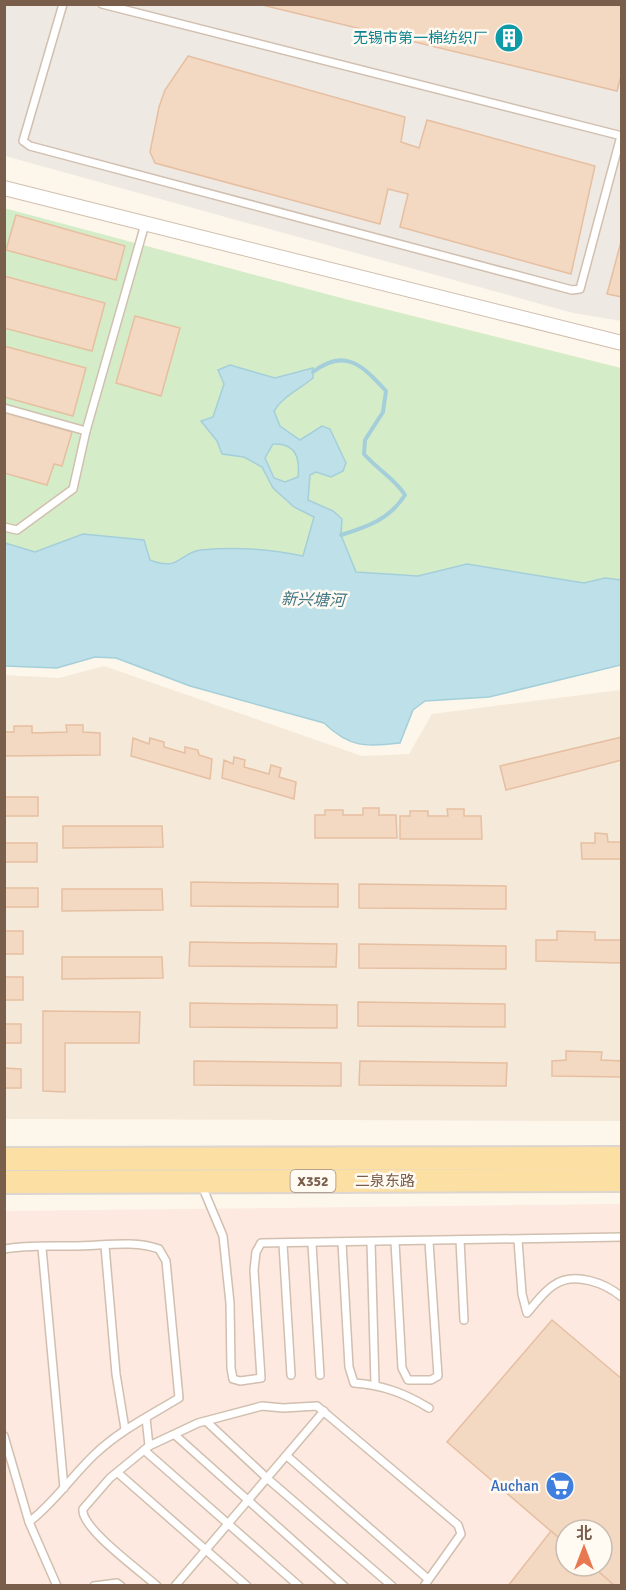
<svg xmlns="http://www.w3.org/2000/svg" width="626" height="1590" viewBox="0 0 626 1590" font-family="Signika,'Noto Sans SC',sans-serif">
<style>
.residential{fill:#f5e9d9}
.commercial{fill:#fde9df;fill-rule:evenodd}
.industrial{fill:#efe9e3}
.green{fill:#d5ecc8}
.water{fill:#bee0e8;stroke:#a4cfda;stroke-width:1.5;fill-rule:evenodd}
.lines{fill:none;stroke-linecap:round;stroke-linejoin:round}
.stream{stroke:#a4cfda;stroke-width:4}
.building{fill:#f3d8c2;stroke:#e6bfa1;stroke-width:1.5}
.service-casing{stroke:#d1bfaf;stroke-width:10}
.minor-casing{stroke:#d1bfaf;stroke-width:16}
.primary-casing{stroke:#dcd5d0;stroke-width:26}
.service{stroke:#fff;stroke-width:7}
.minor{stroke:#fff;stroke-width:14}
.primary{stroke:#fcdfa3;stroke-width:22}
.labels{text-anchor:middle;stroke-width:5;stroke-linejoin:round;paint-order:stroke}
.shield{fill:#fffaf2;stroke:#a28d7e;stroke-width:1.5}
.shield-label{font-size:14px;font-weight:bold;fill:#7a5e4c}
.culture-label{font-size:15px;fill:#0d838f;stroke:#fffaf2;text-anchor:end}
.street-label{font-size:15px;fill:#7a5e4c;stroke:#fffaf2}
.shop-label{font-size:15px;fill:#366cbe;stroke:#fffaf2;text-anchor:end}
.water-label{font-size:16px;font-style:italic;fill:#427786;stroke:#fffaf2}
</style>
<rect width="100%" height="100%" fill="#fdf7eb"/>
<path class="residential" d="M104,666L362,756L409,754L432,714L621,690V1121L5,1119L4,675L59,678Z"/>
<path class="commercial" d="M621,1204V1585H5L4,1211ZM566,1530H602V1566H566Z"/>
<path class="industrial" d="M4,5H621V321L573,313L5,156Z"/>
<path class="green" d="M4,208L349,300L621,368V580L605,579L584,583L467,564L418,576L184,559L161,565L83,534L35,552L5,543Z"/>
<path class="water" d="M230,365L275,378L313,368V378C300,389 283,396 274,411L280,426L300,440L322,426L330,429L346,463L343,471L331,477L316,472L310,475L308,500L333,511L342,519L341,535L356,572L418,576L467,564L584,583L605,578L621,580V665L489,697L425,701L413,710L400,743C366,747 350,748 324,723L190,686L116,658L95,657L57,668L5,666V543L35,552L83,534L144,540L150,560C180,572 180,552 201,550C235,547 271,549 303,556L314,517L294,507L273,488L262,467L244,457L222,454L217,441L201,421L213,417L224,384L218,370ZM273,444C296,443 300,458 298,477L285,482L274,478L265,458Z"/>
<g class="lines">
<path class="stream" d="M313,372C345,347 363,366 386,391L383,412L365,440L364,454C378,470 394,478 405,495C390,519 367,527 341,535"/>
</g>
<g class="building">
<path d="M258,4H622V72L617,91Z"/>
<path d="M188,56L405,117L401,142L419,148L427,120L595,166L571,274L400,227L408,194L388,189L380,224L155,163L150,152L159,107L165,90Z"/>
<path d="M16,215L125,246L116,280L6,250Z"/>
<path d="M622,238V297L607,294Z"/>
<path d="M4,276L105,303L92,351L4,328Z"/>
<path d="M135,316L180,328L161,396L116,383Z"/>
<path d="M4,346L86,368L73,416L4,397Z"/>
<path d="M4,412L72,432L62,466L54,464L47,485L4,473Z"/>
<path d="M66,725H83V732L100,733V755L4,756V732H14V726H32V733L67,732Z"/>
<path d="M622,737V760L506,790L500,766Z"/>
<path d="M133,738L149,744L150,738L164,742V747L185,753V747L198,750L199,755L212,759L210,779L131,756Z"/>
<path d="M234,757L245,760L244,767L269,774L271,765L281,768L279,777L296,782L294,799L222,778L224,760L233,764Z"/>
<rect x="4" y="797" width="34" height="19"/>
<path d="M363,808H379V815H396L397,838H315V815H325V810H343V815H363Z"/>
<path d="M447,809H464V816H481L482,839H400V816H410V811H428V816H448Z"/>
<path d="M63,826H162L163,847L63,848Z"/>
<path d="M595,833L607,834L608,842H622V859H582L581,843H595Z"/>
<rect x="4" y="843" width="33" height="19"/>
<path d="M191,882L338,884V907L191,906Z"/>
<path d="M359,884L506,886V909L359,908Z"/>
<rect x="4" y="888" width="34" height="19"/>
<path d="M62,889H162L163,910L62,911Z"/>
<rect x="4" y="931" width="19" height="23"/>
<path d="M557,931L595,932V940H621L622,932V963L536,961V940H557Z"/>
<path d="M190,942L337,944L336,967L189,966Z"/>
<path d="M359,944L506,946V969L359,968Z"/>
<path d="M62,957H162L163,978L62,979Z"/>
<rect x="4" y="977" width="19" height="23"/>
<path d="M358,1002L505,1004V1027L358,1026Z"/>
<path d="M190,1003L337,1005V1028L190,1027Z"/>
<path d="M43,1011L140,1012L139,1043H65V1092L43,1091Z"/>
<rect x="4" y="1024" width="17" height="19"/>
<path d="M566,1051L602,1052L601,1060L622,1061V1077L552,1076V1061L566,1060Z"/>
<path d="M194,1061L341,1063V1086L194,1085Z"/>
<path d="M360,1061L507,1063L506,1086L359,1085Z"/>
<path d="M4,1068L21,1069V1088H4Z"/>
<path d="M552,1320L622,1379V1586H615L592,1566H602V1530H566V1544L447,1442Z"/>
<path d="M551,1531L566,1544V1566H592L615,1586H508Z"/>
</g>
<g class="lines">
<g class="service-casing">
<g id="service">
<path d="M63,4L23,141L30,146L572,290L580,289L621,136"/>
<path d="M102,4L622,136"/>
<path d="M4,408L86,431"/>
<path d="M4,527L17,530L73,489L86,431L145,224"/>
<path d="M202,1186L223,1236L230,1303L231,1368L233,1379L240,1381L261,1378L254,1270L256,1252L261,1243L622,1237"/>
<path d="M460,1240L464,1320"/>
<path d="M518,1240L522,1294L527,1313C535,1304 544,1291 554,1285C574,1271 605,1283 622,1297"/>
<path d="M371,1242L375,1384"/>
<path d="M395,1242L402,1368L408,1380H431L438,1376L429,1242"/>
<path d="M342,1243L349,1367L354,1383C383,1385 404,1393 429,1408"/>
<path d="M283,1244L291,1375"/>
<path d="M312,1244L320,1375"/>
<path d="M105,1246L116,1374L125,1429"/>
<path d="M42,1248L64,1488"/>
<path d="M4,1249C26,1245 47,1246 68,1246C97,1247 132,1239 159,1249L166,1261L179,1398C149,1416 119,1431 94,1455C71,1477 54,1503 29,1522"/>
<path d="M146,1418L149,1446"/>
<path d="M207,1422L268,1479L392,1586"/>
<path d="M175,1435L344,1586"/>
<path d="M4,1436L29,1522L57,1586"/>
<path d="M144,1450L299,1586"/>
<path d="M287,1456L428,1579"/>
<path d="M118,1473L247,1586"/>
<path d="M94,1586L117,1583L121,1586"/>
<path d="M157,1586C142,1572 80,1528 83,1509L110,1478L149,1446L198,1423L262,1406L283,1408L317,1406L458,1525L461,1534L424,1586"/>
<path d="M175,1586L324,1411"/>
</g>
</g>
<g class="minor-casing">
<path id="minor" d="M4,188L622,343"/>
</g>
<g class="primary-casing">
<g id="primary">
<path d="M4,1159L622,1158"/>
<path d="M4,1182L622,1180"/>
</g>
</g>
<use href="#service" class="service"/>
<use href="#minor" class="minor"/>
<use href="#primary" class="primary"/>
</g>
<defs>
<g id="building-disc" transform="scale(1.5)"><circle r="9.5" fill="#0f9aa8" stroke="#fffaf2"/><path d="M-4-6H4V6H1V3H-1V6H-4ZM-2.5-4.3h1.7v1.8h-1.7ZM.8-4.3h1.7v1.8H.8ZM-2.5-1h1.7V.8h-1.7ZM.8-1h1.7V.8H.8Z" fill="#fff"/></g>
<g id="supermarket-disc" transform="scale(1.5)"><circle r="9.5" fill="#3f7fe0" stroke="#fffaf2"/><path d="M-6-5.5h2.5l.6 2H6L4.5 2H-2.5L-4.4-4H-6ZM-1.5 3.2a1.3 1.3 0 1 0 .1 0ZM3 3.2a1.3 1.3 0 1 0 .1 0Z" fill="#fff"/></g>
</defs>
<g fill-rule="evenodd">
<use href="#building-disc" x="509" y="38"/>
<use href="#supermarket-disc" x="560" y="1486"/>
</g>
<g class="labels">
<rect class="shield" x="290.5" y="1170" width="45" height="22" rx="4.5"/>
<g class="shield-label">
<text x="313" y="1186">X352</text>
</g>
<g class="culture-label">
<text x="488" y="43">无锡市第一棉纺织厂</text>
</g>
<g class="street-label">
<text x="385" y="1186">二泉东路</text>
</g>
<g class="shop-label">
<text x="539" y="1491">Auchan</text>
</g>
<g class="water-label">
<text transform="translate(313 599) rotate(2)" y="6">新兴塘河</text>
</g>
</g>
<rect width="626" height="1590" fill="none" stroke="#7a5e4c" stroke-width="12"/>
<g transform="translate(584 1548)"><circle r="28" fill="#fffaf2" stroke="#cabcb0" stroke-width="1.5"/>
<path d="M0-4.5L10 22L0 15L-10 22Z" fill="#e8784f"/>
<text y="-9" font-size="16" font-weight="bold" text-anchor="middle" fill="#7a5e4c">北</text>
</g>
</svg>
